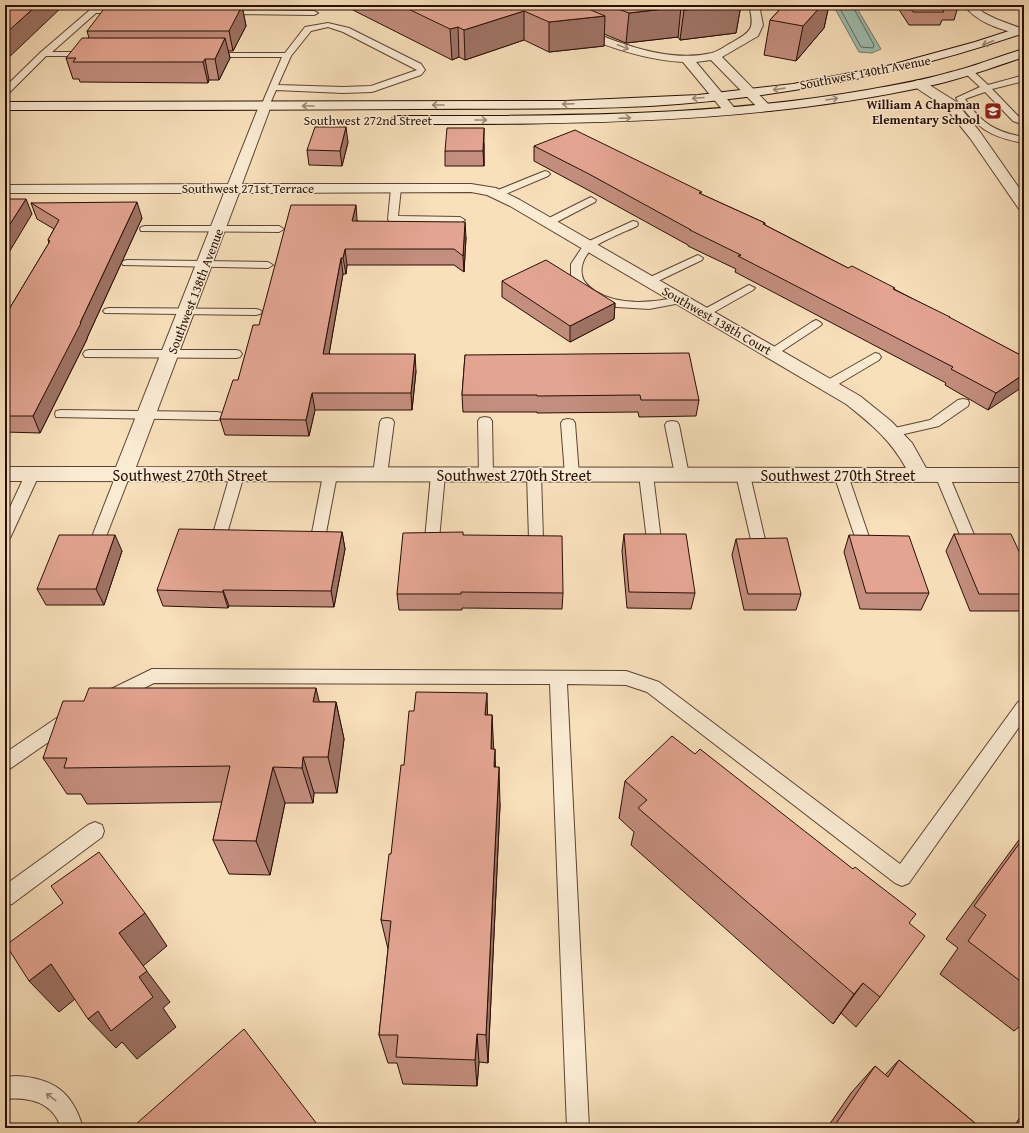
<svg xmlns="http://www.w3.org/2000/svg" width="1029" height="1133" viewBox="0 0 1029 1133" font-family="'Gentium Book Plus',serif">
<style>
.water{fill:#9dbdae;stroke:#6f776a}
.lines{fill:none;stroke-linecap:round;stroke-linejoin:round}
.shore{stroke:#63665a;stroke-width:1}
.lane-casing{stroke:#5d4332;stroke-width:2}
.street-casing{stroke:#5d4332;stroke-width:2}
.secondary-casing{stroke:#290f05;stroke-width:2}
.lane{fill:#faebd3;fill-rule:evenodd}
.street{fill:#faebd3;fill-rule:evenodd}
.secondary{fill:#faebd3;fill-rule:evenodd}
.wall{fill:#c38e7e;stroke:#290f05}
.shaded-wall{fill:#9f7466;stroke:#290f05}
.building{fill:#e3a592;stroke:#290f05}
.oneway{stroke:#9c8876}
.labels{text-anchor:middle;stroke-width:3;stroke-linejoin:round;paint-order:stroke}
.far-street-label{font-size:13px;fill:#290f05;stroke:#faebd3}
.far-poi-label{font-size:13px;font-weight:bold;fill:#290f05;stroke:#faebd3;text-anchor:end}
.street-label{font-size:16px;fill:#290f05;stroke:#faebd3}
</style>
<rect width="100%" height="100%" fill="#f8e0bb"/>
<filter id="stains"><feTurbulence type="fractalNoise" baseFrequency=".005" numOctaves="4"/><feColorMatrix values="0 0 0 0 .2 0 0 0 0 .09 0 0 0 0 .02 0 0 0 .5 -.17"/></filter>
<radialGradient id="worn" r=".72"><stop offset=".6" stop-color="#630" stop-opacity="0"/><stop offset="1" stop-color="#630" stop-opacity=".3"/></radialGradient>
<path class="water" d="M833,5H855L881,49L872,53L859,52Z"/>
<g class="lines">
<path class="shore" d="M838,5L861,47L873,48L874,45L852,5"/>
<g class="lane-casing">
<g id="lane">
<path d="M94,5H102L99,9H123L127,11L123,13H96L52,52H92V56H46L8,94L5,95V87L41,52L91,9Z"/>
<path d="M220,10L314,11L318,13L314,15L223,14L219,12Z"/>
<path d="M328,23L349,28L421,64L425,70L421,75L372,92L343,93L276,90L269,106L265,109L261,106L282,57H209L205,55L209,53H285L305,27ZM328,27L343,32L417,70L371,86L343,87L278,85L291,56L311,31Z"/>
<path d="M965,69H971L988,85L1024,75V81L992,89L1019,117L1024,119V125L1013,121L985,92L965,99C981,123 995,132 1024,137V143C989,137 975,127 956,98L980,87L965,73L964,71Z"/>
<path d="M545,171L548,172L550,174L548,176L501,196L497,197L492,194L493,192Z"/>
<path d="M396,185L401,188L398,216L460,217L465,220L460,223L389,221L388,219L391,188Z"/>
<path d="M591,197L596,200L595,202L553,224L549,225L544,222L545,220Z"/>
<path d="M633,221L637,222L638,224L637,226C627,231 599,242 593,248C585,255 580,265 582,275C583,282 589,287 595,291C621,307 653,302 682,297L686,298L688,300L686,302L649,309L617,307L590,297L579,290L574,283L571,277V264L585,243Z"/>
<path d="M145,226H279L284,229L279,232L141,231L140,229L141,227Z"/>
<path d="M698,255L703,258L702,260L654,283H646L644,281L646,279Z"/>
<path d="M127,260L268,262L273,265L268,268L123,265L122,263L123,261Z"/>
<path d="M749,285L755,288L753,290L709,315H701L699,313L701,311Z"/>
<path d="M109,308L256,309L260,310L262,312L260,314L256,315L105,313L103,311L105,309Z"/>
<path d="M816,320L820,322L822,324L820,326L776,355H768L766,352L812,322Z"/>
<path d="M89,350H236L240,351L242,354L240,357L236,358L85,357L83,354L85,351Z"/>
<path d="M875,353L879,354L881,357L879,360L832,388H824L822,385L824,382Z"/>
<path d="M963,399L968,400L969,403L968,406L939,426L891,437L886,436L884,433L886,430L930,420L958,400Z"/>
<path d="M61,410L217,412L222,413L223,416L222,419L217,420L56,417L55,414L56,411Z"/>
<path d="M485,417L490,418L492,421L493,475L491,478L486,480L481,478L479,475L478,421L480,418Z"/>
<path d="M387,418L392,419L394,422L387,475L385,478L380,480L375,478L373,475L380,422L382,419Z"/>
<path d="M568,419L573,420L575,423L579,475L577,478L572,480L567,478L565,475L561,423L563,420Z"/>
<path d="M672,421L677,422L679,425L689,475L687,478L682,480L677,478L675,475L665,425L667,422Z"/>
<path d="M32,470L37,472L39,475L12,534L10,538L5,539V518L25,475L27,472Z"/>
<path d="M123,470L128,472L130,475L107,534L105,538L100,539L95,538L93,534L116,475L118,472Z"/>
<path d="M237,470L242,472L244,475L226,537L224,541L219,542L214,541L212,537L230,475L232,472Z"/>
<path d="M330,470L335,472L337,475L325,538L323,542L318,543L313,542L311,538L323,475L325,472Z"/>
<path d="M438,470L443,472L445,475L439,539L437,543L432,544L427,543L425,539L431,475L433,472Z"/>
<path d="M534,470L539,472L541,475L543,539L541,543L536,544L531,543L529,539L527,475L529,472Z"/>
<path d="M646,470L651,472L653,475L661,540L659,544L654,545L649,544L647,540L639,475L641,472Z"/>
<path d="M743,470L748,472L750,475L766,544L764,548L759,549L754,548L752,544L736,475L738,472Z"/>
<path d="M841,470L846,472L848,475L870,540L868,544L863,545L858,544L856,540L834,475L836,472Z"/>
<path d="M942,470L947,472L949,475L977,542L975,546L970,547L965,546L963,542L935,475L937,472Z"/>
<path d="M152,669L626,671L659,682L900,864L1018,702L1024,700V720L909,883L902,886L895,883L647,692L626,685L567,684L589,1128H567L550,684L154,683L115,703L109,705L103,703L101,698L103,693Z"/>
<path d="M70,711L76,713L79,718L76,723L11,768L5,771V753L64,713Z"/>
<path d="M95,822L102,825L104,831L102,837L12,904L5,906V885L88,825Z"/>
<path d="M16,1076C53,1078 73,1092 83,1128H61C53,1102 29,1097 5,1099V1077Z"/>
</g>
</g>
<g class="street-casing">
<g id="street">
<path d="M517,5C521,5 527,4 532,5C545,9 558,17 571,23C614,41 665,64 712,53C719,51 725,46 731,43C752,31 755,29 749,5H759L763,25L758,36L722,57L772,108L771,111H761L711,60L696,62L737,111L736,114H726L683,62C625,59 571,31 518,7Z"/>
<path d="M964,5H975L984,13L996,19L1023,29L1024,32L1019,34C999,29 976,22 964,5Z"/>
<path d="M919,80L923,81L955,101L980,132L1024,195V210L1019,209L970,138L945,107L915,87L913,84L915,81Z"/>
<path d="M265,102L270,103L271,106L242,184H471L496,188L520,200L860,396L891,421L912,443L926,468H1024V482L5,481V467H116L224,193H5V185L228,184L259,106L260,103ZM471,192L487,195L510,206L846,404C871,424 890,439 906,468L136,467L239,193Z"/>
</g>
</g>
<g class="secondary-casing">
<g id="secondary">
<path d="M1024,26V33C903,75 778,98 650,106C573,110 496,108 418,109C280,110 143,110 5,110V102L565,101L698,95L793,84L887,66L975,42Z"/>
<path d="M1024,49V57C994,67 964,78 933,85C757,124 577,124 398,124L393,123L391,120L393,117L398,116C554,116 713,117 867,90C895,85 924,80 951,72C976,66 999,56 1024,49Z"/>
</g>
</g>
<use href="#lane" class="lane"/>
<use href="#street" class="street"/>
<use href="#secondary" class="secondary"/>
</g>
<g class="wall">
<path d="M343,5H741L736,33L680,40L678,37L626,43L604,34V46L549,52L524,40L465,60L459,57L452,60Z"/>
<path d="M783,5H829L824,28L796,61L764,55L770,20L783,6Z"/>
<path d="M896,5H957L958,7L954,20H942L940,25H909Z"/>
<path d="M236,6H242L246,26L233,51H228L230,58L219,80H209L208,83L80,82L79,79H73L66,58L89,38L87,31Z"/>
<path d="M348,142L342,166L309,165L307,150Z"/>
<path d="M484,143V166H445V151Z"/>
<path d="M534,146L701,194L765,223V225L848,268L894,289L1024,357L988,410L945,385L946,383L735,272L736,269L688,246V245L588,190L534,161Z"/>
<path d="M31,203L142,218L87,338V339L40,433L5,432V316L49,243L48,240L54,229L37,219Z"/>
<path d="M357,220V221L466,237L464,272L454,265H347L346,274H343L329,354L416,371L412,410H315L309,436L225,435L220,419L238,380L259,325Z"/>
<path d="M502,281L615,303L614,319L570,342L502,297Z"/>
<path d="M465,355L699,400L696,416L639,417L638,412L537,413V412H463L462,395Z"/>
<path d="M342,532L345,549L334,607L229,606L228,608L163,606L157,590Z"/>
<path d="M624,534L695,593L691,609L627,608L622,551Z"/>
<path d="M954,534L1024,562V611H970L946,551Z"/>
<path d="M463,535L563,593L562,609L462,608V610H399L397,594Z"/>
<path d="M849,535L929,593L921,610L860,609L844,552Z"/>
<path d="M736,539L801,594L796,610H744L732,555Z"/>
<path d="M122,551L104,605H46L37,589Z"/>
<path d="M319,702H336L344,739L337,793H314L313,803H285L270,875L229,874L213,840L222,802L87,804L81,794H67L43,758Z"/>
<path d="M487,715H492L493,749L500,805L488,1063L479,1062L477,1086L403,1084L397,1063H388L379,1035L388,949L381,920L391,854Z"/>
<path d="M625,781L909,923L880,997L856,1027L841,1013L833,1024L631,845L634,832L619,818Z"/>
<path d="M1024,833V1023L1014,1031L940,974L958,948L946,939Z"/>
<path d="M899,1060L981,1128H827L851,1093L875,1066L885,1075Z"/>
<path d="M1024,1111V1128H1013Z"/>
</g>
<g class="shaded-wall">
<path d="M37,5H64L5,61V34Z"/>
<path d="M234,5H235L237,15L242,6L246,26L233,51L229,31Z"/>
<path d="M728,5H741L736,33L680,40L684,10Z"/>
<path d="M822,5H829L824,28L796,61L803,26Z"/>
<path d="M681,7L678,37L626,43L629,13Z"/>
<path d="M524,11V40L465,60L464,30Z"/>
<path d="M605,16L604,46L549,52V22Z"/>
<path d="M458,27L459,57L452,60L450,29Z"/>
<path d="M225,38L230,58L219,80L215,59Z"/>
<path d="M205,59L209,80L208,83L203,62Z"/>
<path d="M346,127L348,142L342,166L340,151Z"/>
<path d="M484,128V166L483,151Z"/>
<path d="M26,199L32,214L5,259V232Z"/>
<path d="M137,202L142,218L87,338V339L40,433L33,416L80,323Z"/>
<path d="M356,205L357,220L354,237L352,221Z"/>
<path d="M465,222L466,237L464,272L463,256Z"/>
<path d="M345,249L347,265L346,274L343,258Z"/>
<path d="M341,258L343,274L326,371L323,354Z"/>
<path d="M615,303L614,319L570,342V326Z"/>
<path d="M415,354L416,371L412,410L411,393Z"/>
<path d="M1024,374V386L988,410L996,393Z"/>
<path d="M312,393L315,410L309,436L306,420Z"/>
<path d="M342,532L345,549L334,607L331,591Z"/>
<path d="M115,535L122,551L104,605L96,589Z"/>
<path d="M5,541L9,548L5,557Z"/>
<path d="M223,590L229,606L228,608L223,592Z"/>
<path d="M316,688L325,726L313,702Z"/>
<path d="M487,693L488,732L485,715Z"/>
<path d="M336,702L344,739L337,793L328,757Z"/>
<path d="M492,715L494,755L491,749Z"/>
<path d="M495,749L496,788L494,767Z"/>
<path d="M303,757L314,793L313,803L302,768Z"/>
<path d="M273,767L285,803L270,875L256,841Z"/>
<path d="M499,767L500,805L488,1063L486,1035Z"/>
<path d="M145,913L167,946L143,966L170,1002L163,1008L176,1027L137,1059L122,1042L116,1048L88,1019L139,977L119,933Z"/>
<path d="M51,964L80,995L59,1012L29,981Z"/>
<path d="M863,983L841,1013L833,1024L854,994Z"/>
<path d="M477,1034L479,1062L477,1086L475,1060Z"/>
</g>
<g class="building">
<path d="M5,5H37L5,34Z"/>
<path d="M107,5H234L233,6H242L229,31H87Z"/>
<path d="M400,5H579L605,16L549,22L524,11L464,30L458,27L450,29Z"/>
<path d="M607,5H728L684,10L681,7L629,13Z"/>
<path d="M784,5H822L803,26L770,20Z"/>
<path d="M908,5H957L958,7L940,6L944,12H913Z"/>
<path d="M82,38H225L215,59H205L203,62H73L76,58H66Z"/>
<path d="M315,127H346L340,151L307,150Z"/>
<path d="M447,128H484L483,151H445Z"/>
<path d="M575,130L702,192L699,193L765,223L763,224L848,268L852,266L895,288L893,289L950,317H949L1024,357V374L996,393L951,369L953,367L738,256L741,255L690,230H691L589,174L534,146Z"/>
<path d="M5,199H26L5,232Z"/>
<path d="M137,202L80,323H81L33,416H5V316L50,241L48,240L59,220L31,203Z"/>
<path d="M291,205H356L352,221L465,222L463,256L454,249H345L343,258H341L323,354H415L411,393H312L306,420L220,419L233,380H238L253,325H259Z"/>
<path d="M546,260L615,303L570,326L502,281Z"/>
<path d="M689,353L699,400H641L640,395L537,396V395H462L465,355Z"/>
<path d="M179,529L342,532L331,591L223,590V592L157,590Z"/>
<path d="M463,532V535L562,536L563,593L461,592V594H397L403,533Z"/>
<path d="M624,534H686L695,593L629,592Z"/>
<path d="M954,534H1011L1024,562V594H979Z"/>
<path d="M59,535H115L96,589H37Z"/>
<path d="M849,535L909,536L929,593H866Z"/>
<path d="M787,538L801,594H748L736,539Z"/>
<path d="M89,688H316L313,702H336L328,757H303L302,768L273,767L256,841L213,840L230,766L64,768L67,758H43L63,701H84Z"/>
<path d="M416,692L487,693L485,715H492L491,749H495L494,767H499L486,1035L477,1034L475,1060L396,1057L398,1035H379L391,921L381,920L389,854H391L401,765H404L409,711H414Z"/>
<path d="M672,736L695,754L700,749L853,869L855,867L916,914L909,923L925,936L880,997L863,983L854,994L638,808L647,800L625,781Z"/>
<path d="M1024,837V984L968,941L986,915L974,906Z"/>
<path d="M99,852L145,913L119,933L147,971L139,977L153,997L111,1031L98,1011L88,1019L51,964L29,981L6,945L63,903L51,886Z"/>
<path d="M244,1029L320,1128H138L136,1124Z"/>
<path d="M899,1060L981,1128H833L875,1066L888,1077Z"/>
</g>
<defs><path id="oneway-shaft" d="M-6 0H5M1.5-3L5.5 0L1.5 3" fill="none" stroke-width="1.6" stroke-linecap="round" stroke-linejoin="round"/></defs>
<g class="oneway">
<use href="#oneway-shaft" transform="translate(988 43) rotate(159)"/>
<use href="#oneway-shaft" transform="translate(623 47) rotate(21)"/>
<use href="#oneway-shaft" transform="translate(779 89) rotate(172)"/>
<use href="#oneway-shaft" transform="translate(698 98) rotate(175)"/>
<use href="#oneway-shaft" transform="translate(832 99) rotate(-9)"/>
<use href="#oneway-shaft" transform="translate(568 104) rotate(178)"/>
<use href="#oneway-shaft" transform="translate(438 105) rotate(180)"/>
<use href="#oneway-shaft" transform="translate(308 106) rotate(180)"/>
<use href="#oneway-shaft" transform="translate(625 118) rotate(-2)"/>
<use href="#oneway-shaft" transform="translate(481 120)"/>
<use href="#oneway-shaft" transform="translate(51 1097) rotate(-143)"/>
</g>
<defs>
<g id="school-square" transform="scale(0.9)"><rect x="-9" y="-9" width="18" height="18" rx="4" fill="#8f2418" stroke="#faebd3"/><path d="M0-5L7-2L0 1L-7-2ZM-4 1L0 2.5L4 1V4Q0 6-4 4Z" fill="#fff"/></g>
</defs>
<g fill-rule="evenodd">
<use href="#school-square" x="993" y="111"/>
</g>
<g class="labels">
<g class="far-street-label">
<text transform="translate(865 72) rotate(-11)" y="5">Southwest 140th Avenue</text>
<text x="368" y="125">Southwest 272nd Street</text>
<text x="248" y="193">Southwest 271st Terrace</text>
<text transform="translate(195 291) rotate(-69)" y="5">Southwest 138th Avenue</text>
<text transform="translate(717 320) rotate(30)" y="5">Southwest 138th Court</text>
</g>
<g class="far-poi-label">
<text x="980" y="109">William A Chapman<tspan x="980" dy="15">Elementary School</tspan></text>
</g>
<g class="street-label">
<text x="190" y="481">Southwest 270th Street</text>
<text x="514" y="481">Southwest 270th Street</text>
<text x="838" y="481">Southwest 270th Street</text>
</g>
</g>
<rect width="1029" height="1133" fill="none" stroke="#f8e0bb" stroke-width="20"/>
<rect x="6" y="6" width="1017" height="1121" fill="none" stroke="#290f05" stroke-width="2"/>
<rect x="10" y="10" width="1009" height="1113" fill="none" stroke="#290f05"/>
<rect width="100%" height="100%" filter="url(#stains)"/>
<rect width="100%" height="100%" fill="url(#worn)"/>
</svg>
